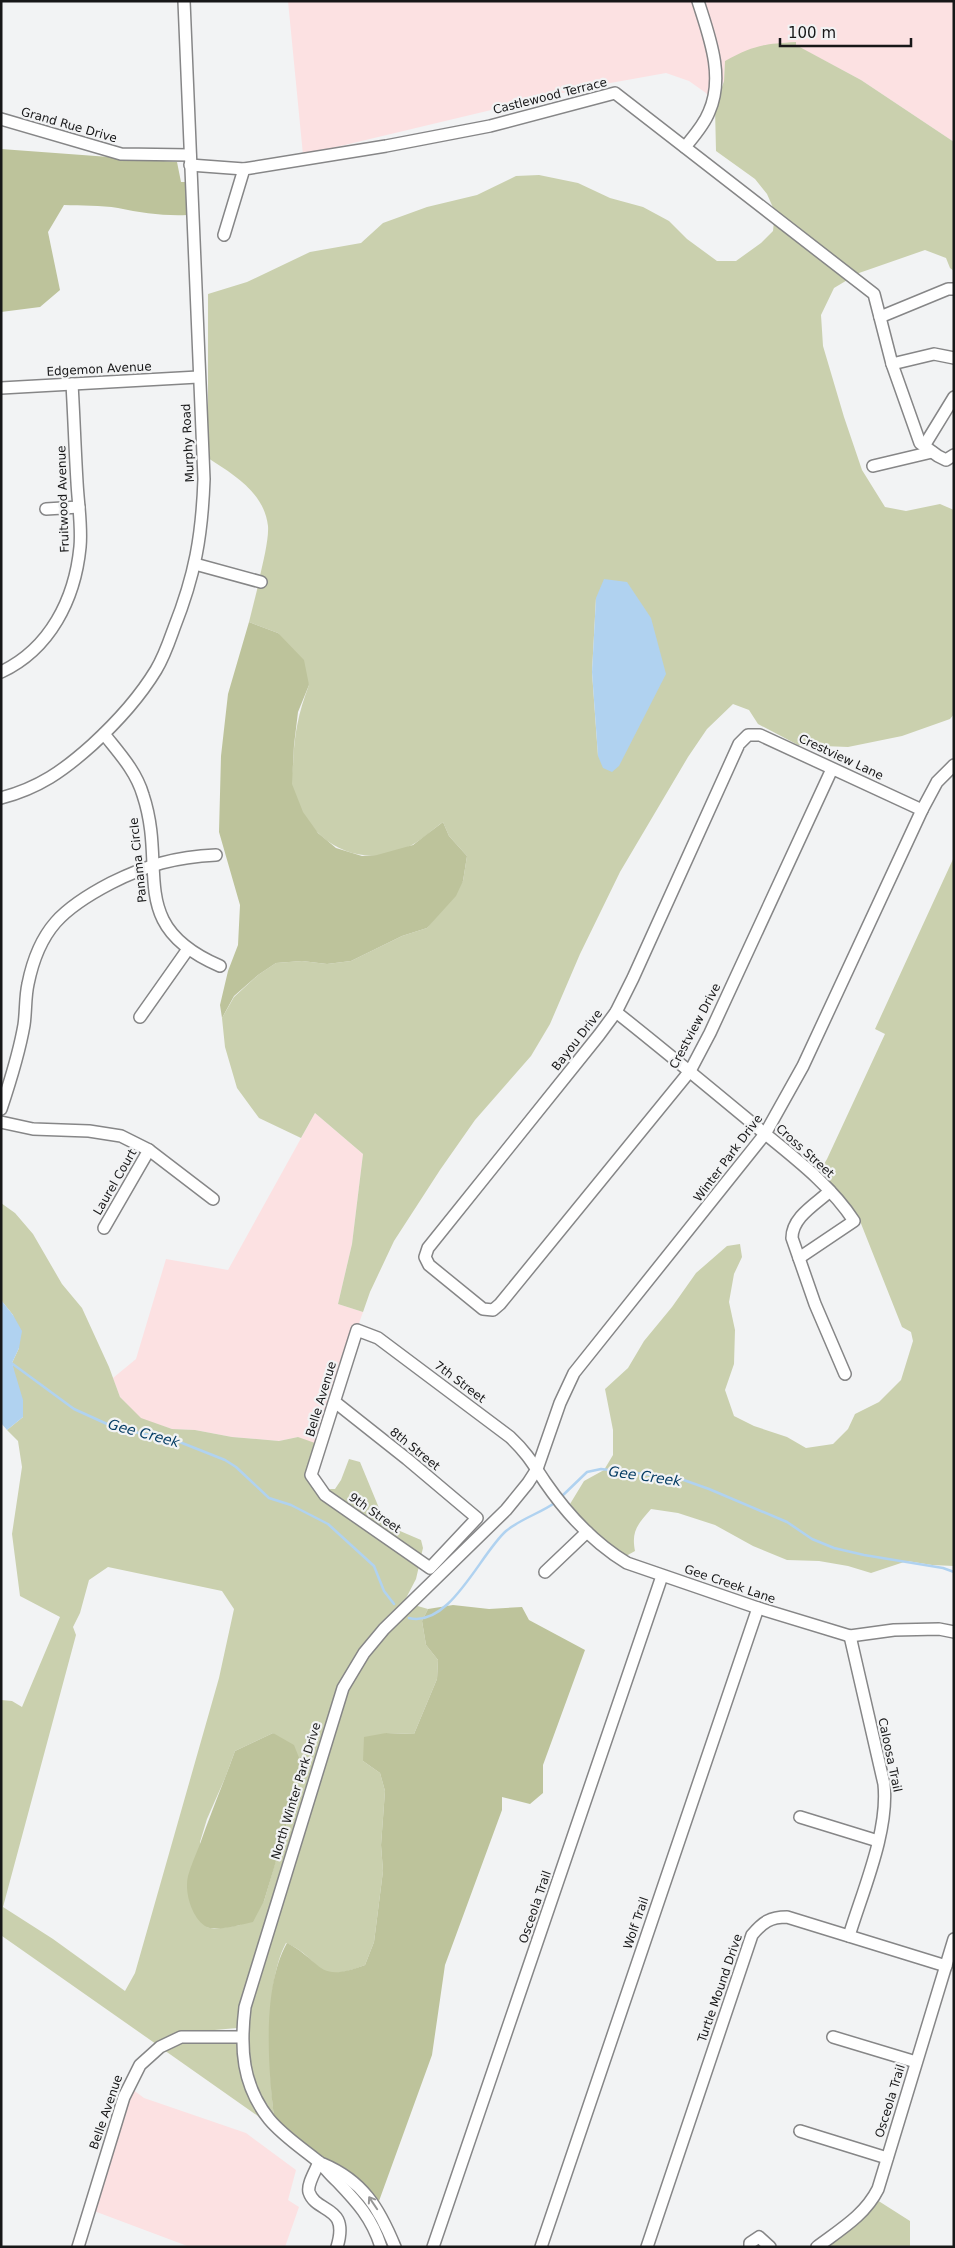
<svg xmlns="http://www.w3.org/2000/svg" width="955" height="2248" viewBox="0 0 955 2248" font-family="'DejaVu Sans',sans-serif">
<style>
.commercial{fill:#fce1e2}
.green{fill:#cad0ae;fill-rule:evenodd}
.forest{fill:#bdc39b}
.water{fill:#b0d2f0}
.lines{fill:none;stroke-linecap:round;stroke-linejoin:round}
.stream{stroke:#b0d2f0;stroke-width:2.5}
.minor-casing{stroke:#868687;stroke-width:14}
.minor{stroke:#fff;stroke-width:11}
.oneway{stroke:#979797}
.labels{text-anchor:middle;stroke-width:4.5;stroke-linejoin:round;paint-order:stroke}
.street-label{font-size:12px;fill:#171718;stroke:#f2f3f4}
.water-label{font-size:14px;font-style:italic;fill:#053d64;stroke:#f2f3f4}
</style>
<rect width="100%" height="100%" fill="#f2f3f4"/>
<g class="commercial">
<path d="M288,1H693L710,62L709,98L706,93L689,81L666,73L588,87L303,155Z"/>
<path d="M703,1H954V142L861,80L795,45L796,43L725,61L724,81L719,90Z"/>
<path d="M315,1113L363,1154L352,1244L338,1304L363,1312L358,1326L354,1325L315,1448L298,1437L279,1441L232,1437L195,1430L172,1429L141,1419L120,1397L113,1378L136,1359L166,1259L228,1270Z"/>
<path d="M132,2089L144,2098L246,2133L296,2170L288,2200L299,2207L285,2247H190L94,2211Z"/>
</g>
<g class="green">
<path d="M796,42V45L861,80L954,142V271L950,268L946,258L925,250L859,273L834,288L821,315L823,346L844,417L862,470L885,507L906,511L940,504L954,510V714L950,719L902,736L848,747L798,745L758,724L749,710L733,704L707,729L688,757L620,872L580,954L550,1024L531,1056L475,1120L440,1170L394,1241L370,1292L363,1312L338,1304L352,1244L363,1154L315,1113L301,1138L259,1118L237,1088L225,1047L222,1018L234,997L258,975L276,963L302,961L327,964L351,961L402,936L427,928L463,881L467,856L449,836L443,822C433,829 423,839 412,845C359,873 306,842 292,786C291,780 292,772 293,766C294,735 298,714 309,685L278,633L249,622L258,586L263,587L266,578L260,576C263,563 269,539 268,526C264,492 234,475 208,458V294L247,282L310,252L361,243L383,223L427,207L477,195L516,176L539,175L578,183L610,198L643,207L669,221L687,239L717,261H736L761,243L773,231L775,212L767,194L755,179L716,151L715,108L724,81L725,61C754,45 763,44 796,42ZM596,598L598,756L592,672Z"/>
<path d="M954,857V1566L932,1565L907,1561L871,1573L848,1566L819,1561L787,1560L753,1546L715,1525L678,1513L651,1509C638,1524 631,1531 635,1551L626,1556C603,1543 587,1524 570,1504L584,1481L604,1470L613,1455V1430L605,1389L628,1368L644,1341L672,1307L696,1273L727,1246L740,1244L742,1257L734,1274L729,1302L735,1330L734,1364L725,1390L734,1416L754,1426L787,1437L806,1448L833,1444L848,1429L855,1414L879,1402L901,1380L913,1341L911,1332L902,1327L858,1216L814,1181L827,1159L885,1034L875,1029Z"/>
<path d="M1,1203L15,1213L33,1234L62,1284L82,1308L109,1367L120,1397L141,1418L172,1429L195,1430L232,1437L279,1441L298,1437L315,1443L306,1479L419,1566L416,1579L404,1602L361,1650L241,2006L237,2028L181,2033L156,2044L2,1936L1,1700L12,1701L22,1707L60,1617L20,1596L12,1534L22,1467L18,1441L7,1430L23,1417L12,1363L19,1348L13,1315L1,1300ZM108,1567L222,1591L234,1609L219,1678L135,1973L125,1991L53,1939L3,1907L76,1635L73,1627L80,1613L89,1580ZM273,1733L300,1760L286,1826L264,1901L240,1925L214,1929L207,1927L200,1842L207,1819L225,1778L235,1751Z"/>
<path d="M349,1459L360,1462L386,1525L421,1540L423,1548L421,1556L329,1491L327,1489H335L341,1480Z"/>
<path d="M414,1605L428,1609L422,1621L426,1645L438,1660L437,1679L414,1734L386,1733L363,1761L380,1773L385,1791L381,1845L383,1871L374,1942L365,1965C310,1987 325,1959 286,1943C264,1983 269,2072 274,2117L256,2087L247,2056L249,2008L347,1690C368,1656 386,1634 414,1605Z"/>
<path d="M237,2038C239,2071 248,2092 265,2121L164,2050L181,2042Z"/>
<path d="M877,2200L910,2221V2247H825L863,2218Z"/>
</g>
<g class="forest">
<path d="M1,149L177,162L181,182H186L187,215C164,216 141,213 118,208C101,205 81,206 64,205L48,232L60,290L40,307L1,312Z"/>
<path d="M249,622L278,633L304,660L309,685L298,712L294,745L292,784L303,812L318,833L336,848L362,856L377,855L413,845L443,822L449,836L467,856L463,881L456,896L427,928L402,936L351,961L327,964L302,961L276,963L258,975L234,996L222,1018L220,1005L228,971L238,945L240,905L219,832L221,756L228,694Z"/>
<path d="M453,1605L489,1609L522,1607L529,1620L585,1650L543,1765V1793L530,1804L502,1797V1810L445,1965L432,2055L379,2201L369,2189L345,2168L322,2158L299,2141L274,2117C268,2067 262,1987 287,1943C324,1962 316,1984 365,1965L374,1942L383,1871L381,1845L385,1791L380,1773L363,1761L364,1737L386,1733L414,1734L437,1679L438,1660L426,1645L422,1621L428,1609Z"/>
<path d="M273,1733L294,1745L300,1760L286,1826L274,1868L264,1901L253,1922C243,1924 216,1932 207,1927C192,1919 184,1892 188,1876C191,1865 196,1854 200,1844C211,1812 224,1782 235,1751Z"/>
</g>
<g class="water">
<path d="M604,579L627,582L651,618L666,674L619,766L612,772L603,768L598,756L592,672L596,598Z"/>
<path d="M1,1300L13,1315L22,1331L19,1348L12,1363L23,1400V1417L7,1430L1,1423Z"/>
</g>
<g class="lines">
<g class="stream">
<path d="M10,1362L74,1409L118,1429L172,1439L225,1460L236,1467L269,1498L291,1505L328,1524L374,1566L384,1591L394,1604"/>
<path d="M560,1498L587,1472L601,1469L678,1478L709,1489L787,1522L812,1539L834,1548L864,1555L943,1568L954,1572"/>
<path d="M409,1618C450,1628 480,1554 506,1531C520,1519 541,1513 556,1502"/>
</g>
<g class="minor-casing">
<g id="minor">
<path d="M1,119L121,154L190,155"/>
<path d="M685,147C694,136 704,125 709,112C725,76 709,36 698,1"/>
<path d="M190,165L244,169"/>
<path d="M224,235L244,169L386,146L490,126L615,93L874,294L892,364L920,443L938,456L946,460L954,455"/>
<path d="M880,317L948,289H954"/>
<path d="M892,364L934,354L954,358"/>
<path d="M1,388L198,377"/>
<path d="M924,446L954,397"/>
<path d="M873,466L932,452"/>
<path d="M46,509L79,507"/>
<path d="M195,564L261,582"/>
<path d="M1,672C50,649 75,599 80,547C82,526 78,503 77,482C75,450 74,417 72,384"/>
<path d="M104,734C119,753 136,771 143,795C168,870 125,925 220,966"/>
<path d="M832,769L710,1033L690,1071L500,1304L493,1310L483,1309L429,1265L425,1257L428,1248L599,1035L616,1012L633,978L739,744L748,735H760L922,810"/>
<path d="M1,798C39,788 63,771 92,745C116,723 139,698 156,670C164,657 169,642 174,628C195,575 202,536 204,479L184,1"/>
<path d="M616,1012C664,1050 711,1089 758,1128C792,1156 830,1184 854,1221L799,1258"/>
<path d="M140,1017L188,949"/>
<path d="M1,1109C10,1082 19,1054 24,1025C26,1012 25,997 28,984C39,929 63,908 111,883C147,865 175,857 216,855"/>
<path d="M1,1122L33,1129L89,1131L121,1136L149,1150L213,1199"/>
<path d="M830,1191C816,1204 792,1217 792,1238L815,1304L845,1374"/>
<path d="M104,1228L149,1150"/>
<path d="M335,1402L407,1459L477,1518L430,1568L325,1495L311,1475L357,1330L378,1338L510,1437C527,1453 533,1464 545,1482C567,1514 594,1543 627,1563L758,1608L850,1636L894,1630L939,1629L954,1632"/>
<path d="M545,1572L587,1532"/>
<path d="M800,1817L878,1841"/>
<path d="M849,1936C863,1890 889,1831 884,1784L850,1636"/>
<path d="M833,2037L916,2062"/>
<path d="M800,2131L887,2158"/>
<path d="M319,2162C316,2170 307,2184 309,2192C316,2214 350,2204 337,2247"/>
<path d="M323,2164C363,2181 379,2208 395,2247"/>
<path d="M78,2247L124,2097L140,2065L160,2047L181,2037H241"/>
<path d="M381,2247C372,2218 357,2202 337,2181C330,2175 325,2168 319,2162C302,2148 283,2136 269,2119C242,2085 240,2048 245,2007L343,1688L364,1653L384,1629L506,1510L528,1483L537,1469L560,1403L574,1373L765,1134L803,1066L922,810L937,782L954,765"/>
<path d="M433,2247L662,1576"/>
<path d="M541,2247L758,1608"/>
<path d="M647,2247L752,1935C763,1922 770,1917 787,1917L946,1966"/>
<path d="M750,2247V2243L759,2237L770,2247"/>
<path d="M817,2247C841,2229 865,2215 878,2189L954,1939"/>
</g>
</g>
<use href="#minor" class="minor"/>
</g>
<defs><path id="oneway-shaft" d="M-6 0H5M1.5-3L5.5 0L1.5 3" fill="none" stroke-width="1.6" stroke-linecap="round" stroke-linejoin="round" transform="scale(1.25)"/></defs>
<use class="oneway" href="#oneway-shaft" transform="translate(373 2203) rotate(-124)"/>
<g class="labels">
<g class="street-label">
<text transform="translate(550 96) rotate(-14)" y="4">Castlewood Terrace</text>
<text transform="translate(69 125) rotate(16)" y="4">Grand Rue Drive</text>
<text transform="translate(99 369) rotate(-3)" y="4">Edgemon Avenue</text>
<text transform="translate(188 443) rotate(-93)" y="4">Murphy Road</text>
<text transform="translate(63 499) rotate(-92)" y="4">Fruitwood Avenue</text>
<text transform="translate(841 757) rotate(25)" y="4">Crestview Lane</text>
<text transform="translate(138 860) rotate(-96)" y="4">Panama Circle</text>
<text transform="translate(695 1026) rotate(-62)" y="4">Crestview Drive</text>
<text transform="translate(577 1040) rotate(-52)" y="4">Bayou Drive</text>
<text transform="translate(805 1151) rotate(42)" y="4">Cross Street</text>
<text transform="translate(728 1158) rotate(-53)" y="4">Winter Park Drive</text>
<text transform="translate(115 1182) rotate(-60)" y="4">Laurel Court</text>
<text transform="translate(460 1382) rotate(37)" y="4">7th Street</text>
<text transform="translate(321 1399) rotate(-73)" y="4">Belle Avenue</text>
<text transform="translate(415 1449) rotate(39)" y="4">8th Street</text>
<text transform="translate(375 1513) rotate(35)" y="4">9th Street</text>
<text transform="translate(730 1584) rotate(19)" y="4">Gee Creek Lane</text>
<text transform="translate(890 1755) rotate(78)" y="4">Caloosa Trail</text>
<text transform="translate(296 1791) rotate(-73)" y="4">North Winter Park Drive</text>
<text transform="translate(535 1907) rotate(-71)" y="4">Osceola Trail</text>
<text transform="translate(636 1923) rotate(-71)" y="4">Wolf Trail</text>
<text transform="translate(720 1988) rotate(-71)" y="4">Turtle Mound Drive</text>
<text transform="translate(890 2101) rotate(-73)" y="4">Osceola Trail</text>
<text transform="translate(106 2112) rotate(-71)" y="4">Belle Avenue</text>
</g>
<g class="water-label">
<text transform="translate(144 1433) rotate(15)" y="5">Gee Creek</text>
<text transform="translate(645 1476) rotate(8)" y="5">Gee Creek</text>
</g>
</g>
<rect width="955" height="2248" fill="none" stroke="#171718" stroke-width="5"/>
<path d="M780 38v8h131v-8" fill="none" stroke="#171718" stroke-width="2.5"/>
<text x="788" y="38" font-size="15" fill="#171718" stroke="#f2f3f4" stroke-width="4" paint-order="stroke">100 m</text>
</svg>
